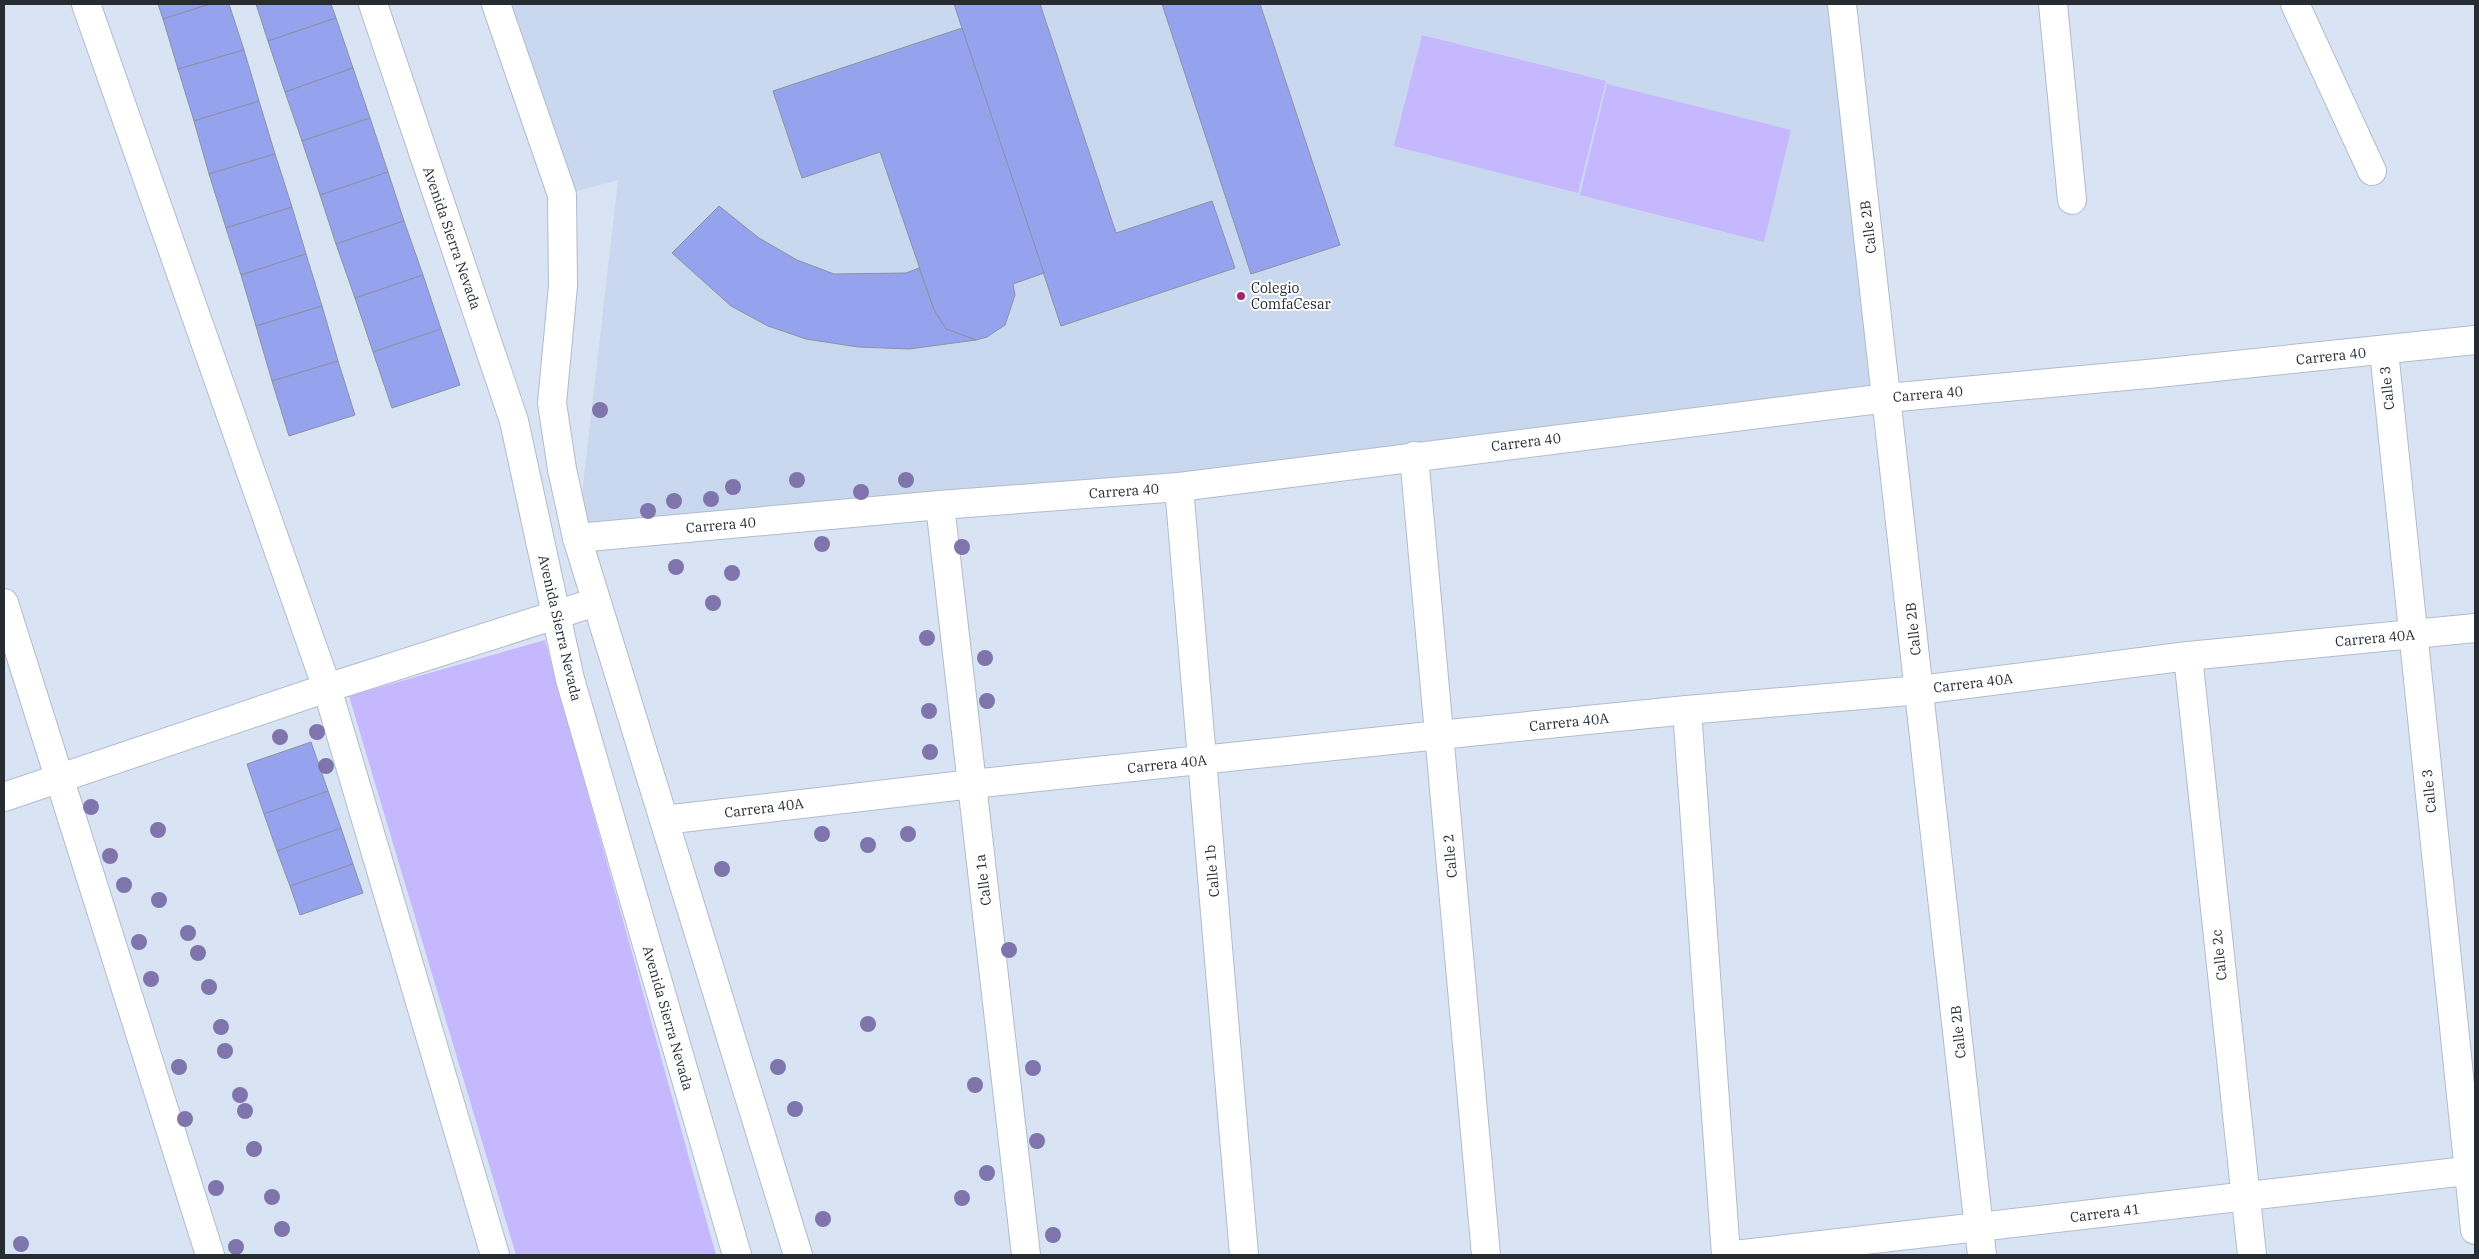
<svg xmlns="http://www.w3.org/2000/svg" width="2479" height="1259" viewBox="0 0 2479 1259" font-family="'IBM Plex Serif',serif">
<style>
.built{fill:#c9d8ee}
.green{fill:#c6b8fe}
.building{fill:#95a3ee;stroke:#8d91a2}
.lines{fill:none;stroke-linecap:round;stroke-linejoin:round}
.minor-casing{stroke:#b1bccb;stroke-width:30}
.secondary-casing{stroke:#b1bccb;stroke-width:30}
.minor{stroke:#fff;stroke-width:28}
.secondary{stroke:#fff;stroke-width:28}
.tree{fill:#7f74ab}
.poi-dot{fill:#a22274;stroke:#fff;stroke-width:2}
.labels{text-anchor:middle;stroke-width:4;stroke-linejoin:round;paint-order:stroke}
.street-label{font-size:14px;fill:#272c32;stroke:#fff}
.poi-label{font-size:14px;fill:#272c32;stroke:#fff;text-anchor:start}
</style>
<rect width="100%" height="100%" fill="#d8e4f4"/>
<path class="built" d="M496,4H1844L1887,398L577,538L618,180L562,195Z"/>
<g class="green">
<path d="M1422,35L1606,81L1578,193L1394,146Z"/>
<path d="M1607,84L1791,130L1764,242L1580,195Z"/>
<path d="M545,640L716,1255H516L349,696Z"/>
</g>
<g class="building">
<path d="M158,4H210L163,19Z"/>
<path d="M210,4H229L244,50L178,69L163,19Z"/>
<path d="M256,4H331L336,18L268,41Z"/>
<path d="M954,4H1040L1116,233L1212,201L1235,268L1061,326Z"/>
<path d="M1162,4H1260L1340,245L1251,274Z"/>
<path d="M336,18L353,68L285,92L268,41Z"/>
<path d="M962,28L1044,273L1013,284L1015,295L1005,325L987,337L976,340L946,329L934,310L880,152L802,178L773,91Z"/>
<path d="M244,50L259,101L194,121L178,69Z"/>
<path d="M353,68L370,118L302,141L285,92Z"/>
<path d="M259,101L275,154L209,174L194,121Z"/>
<path d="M370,118L388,172L320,195L302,141Z"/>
<path d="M275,154L292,207L226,228L209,174Z"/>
<path d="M388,172L404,221L336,244L320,195Z"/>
<path d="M719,206L759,238L797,260L834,274L906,273L919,268L934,310L946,329L976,340L909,349L858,347L806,339L768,326L731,306L672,253Z"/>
<path d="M292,207L306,254L241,275L226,228Z"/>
<path d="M404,221L423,275L355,298L336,244Z"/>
<path d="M306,254L322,306L256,326L241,275Z"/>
<path d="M423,275L441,329L373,352L355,298Z"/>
<path d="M322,306L338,361L272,381L256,326Z"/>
<path d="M441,329L460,385L392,408L373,352Z"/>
<path d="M338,361L355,415L289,436L272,381Z"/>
<path d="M311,742L328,791L264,814L247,764Z"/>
<path d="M328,791L341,828L277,851L264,814Z"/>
<path d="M341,828L353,864L290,886L277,851Z"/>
<path d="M353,864L363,893L300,915L290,886Z"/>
</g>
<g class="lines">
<g class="minor-casing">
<g id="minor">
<path d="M86,4L327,688L495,1255"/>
<path d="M1842,4L1982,1255"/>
<path d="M2053,4L2072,200"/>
<path d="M2295,4L2372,171"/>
<path d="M2384,351L2475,1230"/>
<path d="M1414,456L1486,1255"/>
<path d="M1179,487L1244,1255"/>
<path d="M940,505L1026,1255"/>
<path d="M577,538L940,505L1179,487L1887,398L2158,373L2475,340"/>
<path d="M4,603L210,1255"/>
<path d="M2188,656L2252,1255"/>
<path d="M1687,710L1726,1255"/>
<path d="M4,797L327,688L596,602"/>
<path d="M664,820L972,784L1439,735L1687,710L1920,690L2188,656L2475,628"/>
<path d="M1734,1255L2475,1170"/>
</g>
</g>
<g class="secondary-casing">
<g id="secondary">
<path d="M373,4L514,421L570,679L737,1255"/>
<path d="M496,4L562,195L563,286L552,403L562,469L577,538L798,1255"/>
</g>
</g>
<use href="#minor" class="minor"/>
<use href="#secondary" class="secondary"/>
</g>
<g class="tree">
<circle cx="600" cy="410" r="8"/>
<circle cx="797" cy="480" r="8"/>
<circle cx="906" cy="480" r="8"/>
<circle cx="733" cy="487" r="8"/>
<circle cx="861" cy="492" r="8"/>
<circle cx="711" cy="499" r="8"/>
<circle cx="674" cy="501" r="8"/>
<circle cx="648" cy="511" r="8"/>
<circle cx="822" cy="544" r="8"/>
<circle cx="962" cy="547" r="8"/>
<circle cx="676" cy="567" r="8"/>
<circle cx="732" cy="573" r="8"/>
<circle cx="713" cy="603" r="8"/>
<circle cx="927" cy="638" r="8"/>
<circle cx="985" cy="658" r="8"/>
<circle cx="987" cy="701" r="8"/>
<circle cx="929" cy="711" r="8"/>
<circle cx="317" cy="732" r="8"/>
<circle cx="280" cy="737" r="8"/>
<circle cx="930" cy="752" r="8"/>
<circle cx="326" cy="766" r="8"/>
<circle cx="91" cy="807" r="8"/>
<circle cx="158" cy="830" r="8"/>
<circle cx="822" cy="834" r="8"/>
<circle cx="908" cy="834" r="8"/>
<circle cx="868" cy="845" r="8"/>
<circle cx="110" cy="856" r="8"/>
<circle cx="722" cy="869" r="8"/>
<circle cx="124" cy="885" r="8"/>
<circle cx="159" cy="900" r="8"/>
<circle cx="188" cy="933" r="8"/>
<circle cx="139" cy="942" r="8"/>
<circle cx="1009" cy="950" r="8"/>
<circle cx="198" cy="953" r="8"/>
<circle cx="151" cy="979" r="8"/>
<circle cx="209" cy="987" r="8"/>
<circle cx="868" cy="1024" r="8"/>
<circle cx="221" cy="1027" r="8"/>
<circle cx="225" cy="1051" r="8"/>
<circle cx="179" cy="1067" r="8"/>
<circle cx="778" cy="1067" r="8"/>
<circle cx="1033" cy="1068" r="8"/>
<circle cx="975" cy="1085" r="8"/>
<circle cx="240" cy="1095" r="8"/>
<circle cx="795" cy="1109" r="8"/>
<circle cx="245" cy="1111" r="8"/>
<circle cx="185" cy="1119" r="8"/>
<circle cx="1037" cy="1141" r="8"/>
<circle cx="254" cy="1149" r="8"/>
<circle cx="987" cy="1173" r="8"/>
<circle cx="216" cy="1188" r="8"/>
<circle cx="272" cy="1197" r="8"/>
<circle cx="962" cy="1198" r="8"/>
<circle cx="823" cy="1219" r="8"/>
<circle cx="282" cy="1229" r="8"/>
<circle cx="1053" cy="1235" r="8"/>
<circle cx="21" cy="1244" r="8"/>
<circle cx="236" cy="1247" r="8"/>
</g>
<circle class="poi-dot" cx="1241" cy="296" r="5"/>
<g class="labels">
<g class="street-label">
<text transform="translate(1868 227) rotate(-97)" y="5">Calle 2B</text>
<text transform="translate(452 238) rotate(71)" y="5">Avenida Sierra Nevada</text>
<text transform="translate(2331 356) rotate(-6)" y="5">Carrera 40</text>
<text transform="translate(2387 388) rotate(-96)" y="5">Calle 3</text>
<text transform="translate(1928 394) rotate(-5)" y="5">Carrera 40</text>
<text transform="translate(1526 442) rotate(-7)" y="5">Carrera 40</text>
<text transform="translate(1124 491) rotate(-4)" y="5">Carrera 40</text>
<text transform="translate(721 525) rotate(-5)" y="5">Carrera 40</text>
<text transform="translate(560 628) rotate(77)" y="5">Avenida Sierra Nevada</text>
<text transform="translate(1913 629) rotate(-96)" y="5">Calle 2B</text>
<text transform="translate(2375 638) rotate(-5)" y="5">Carrera 40A</text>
<text transform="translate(1973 683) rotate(-7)" y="5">Carrera 40A</text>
<text transform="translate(1569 722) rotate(-6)" y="5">Carrera 40A</text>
<text transform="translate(1167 764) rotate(-6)" y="5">Carrera 40A</text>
<text transform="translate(2429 791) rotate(-96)" y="5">Calle 3</text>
<text transform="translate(764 808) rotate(-7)" y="5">Carrera 40A</text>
<text transform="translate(1450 856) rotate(-95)" y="5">Calle 2</text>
<text transform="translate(1212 871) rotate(-95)" y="5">Calle 1b</text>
<text transform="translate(983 880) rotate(-97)" y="5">Calle 1a</text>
<text transform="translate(2219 955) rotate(-96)" y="5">Calle 2c</text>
<text transform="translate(668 1018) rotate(74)" y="5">Avenida Sierra Nevada</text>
<text transform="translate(1958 1032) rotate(-96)" y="5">Calle 2B</text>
<text transform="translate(2105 1213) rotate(-7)" y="5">Carrera 41</text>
</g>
<g class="poi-label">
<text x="1251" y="293">Colegio<tspan x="1251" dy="16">ComfaCesar</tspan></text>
</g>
</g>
<rect width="2479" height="1259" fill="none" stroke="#272c32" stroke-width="10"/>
</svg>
